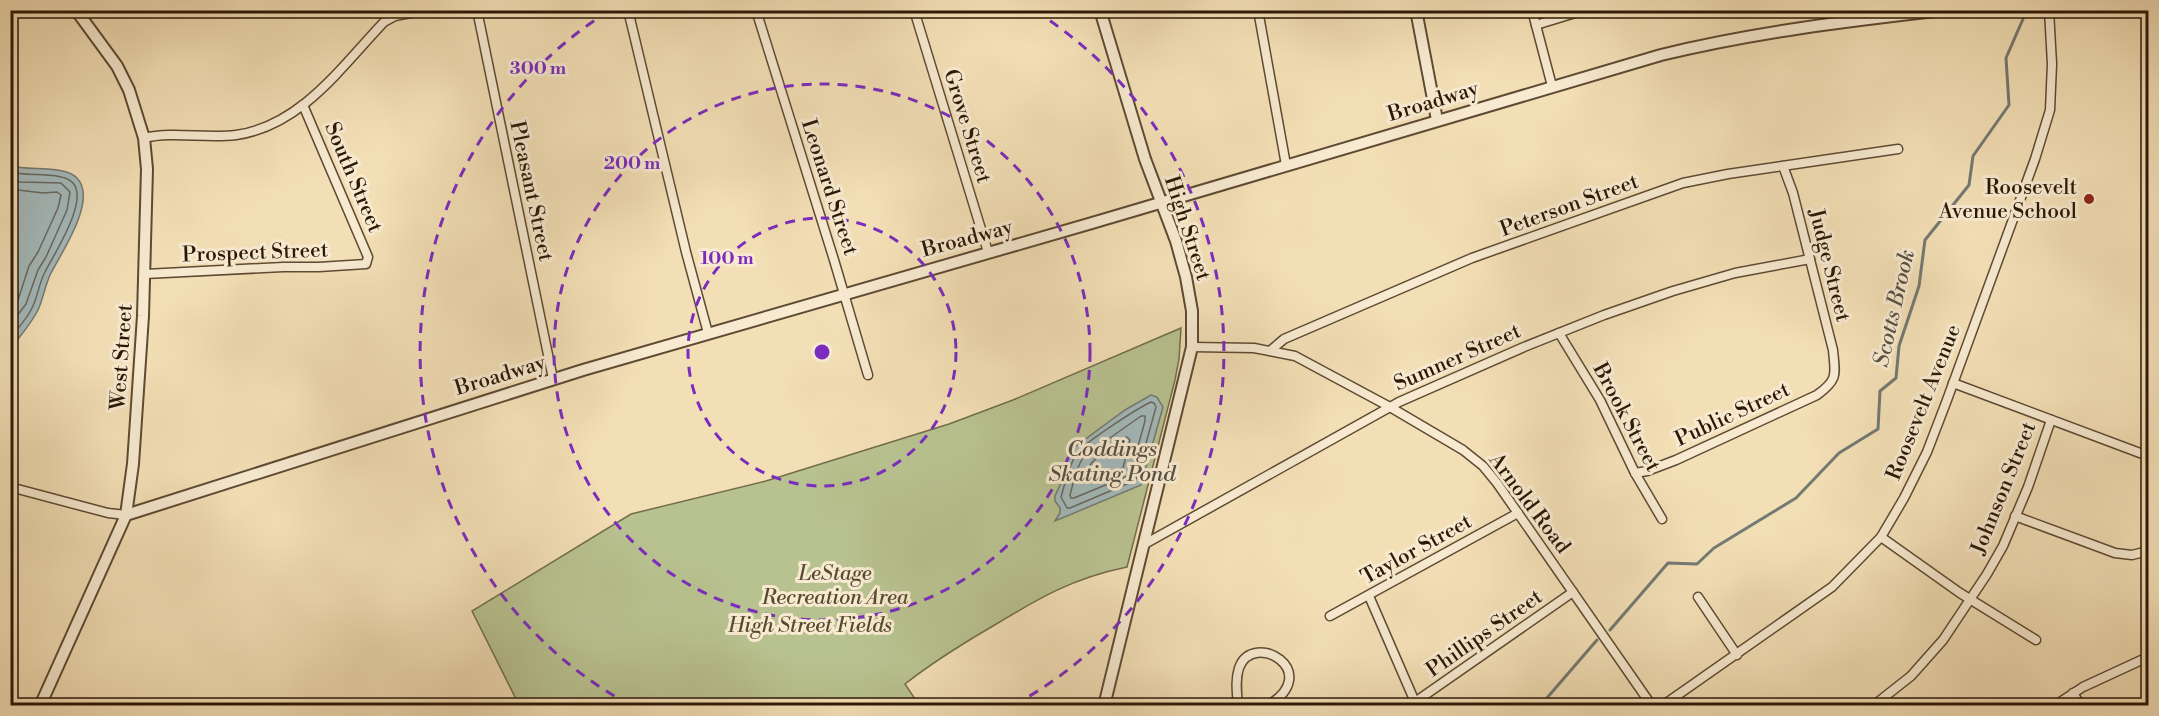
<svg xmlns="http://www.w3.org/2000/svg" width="2159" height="716" viewBox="0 0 2159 716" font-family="'Libre Bodoni',serif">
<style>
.green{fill:#b8c290;stroke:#726d4c;stroke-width:1.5}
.water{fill:#a3b9bb;stroke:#737973;stroke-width:1.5}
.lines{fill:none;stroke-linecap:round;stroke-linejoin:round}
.shore{stroke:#686861;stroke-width:1.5}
.stream{stroke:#737973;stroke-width:3}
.minor-casing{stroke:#5e4a33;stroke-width:11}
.tertiary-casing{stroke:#5e4a33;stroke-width:14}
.minor{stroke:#f7ead0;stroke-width:8}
.tertiary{stroke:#f7ead0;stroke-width:10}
.ring{fill:none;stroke:#7b2cbf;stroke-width:3;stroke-dasharray:10 8}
.poi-dot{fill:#8f2418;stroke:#f7ead0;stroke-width:2}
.labels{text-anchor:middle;stroke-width:6;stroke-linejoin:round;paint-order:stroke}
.street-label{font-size:21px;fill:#2c1807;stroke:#f7ead0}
.poi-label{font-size:21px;fill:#2c1807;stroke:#f7ead0;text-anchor:end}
.park-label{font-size:21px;font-style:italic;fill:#564b30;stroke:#f7ead0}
.water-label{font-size:22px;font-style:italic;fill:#565046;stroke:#f7ead0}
.centre{fill:#7b2cbf;stroke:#f7ead0;stroke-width:3}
.ring-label{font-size:18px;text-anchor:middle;font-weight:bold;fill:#7b2cbf;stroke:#f7ead0;stroke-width:6;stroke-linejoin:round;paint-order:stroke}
</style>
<rect width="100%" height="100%" fill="#f3dfb6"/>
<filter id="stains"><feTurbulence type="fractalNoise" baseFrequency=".00333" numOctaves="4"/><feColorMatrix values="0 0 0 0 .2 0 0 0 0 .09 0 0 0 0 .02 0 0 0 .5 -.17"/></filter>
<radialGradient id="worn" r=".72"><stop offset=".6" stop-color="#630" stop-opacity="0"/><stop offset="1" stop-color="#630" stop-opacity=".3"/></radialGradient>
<path class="green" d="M1181,328L1179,359L1175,380L1127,567C1073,578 1039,598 993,626C962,644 933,662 905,684L919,705H519L472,611L631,514L766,481L949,424L1013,400Z"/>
<g class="water">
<path d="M11,166C30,171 65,165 77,178C98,200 61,253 50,275C45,286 43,299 38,310C31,324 20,336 11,348Z"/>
<path d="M1151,395L1157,397L1163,407L1141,485L1055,521L1060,513V508L1055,501V496L1061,483L1062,470L1072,449L1125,410Z"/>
</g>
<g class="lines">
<g class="shore">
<path d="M10,172C27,177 63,171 73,183C89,201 54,254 45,272C39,283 38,296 32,308C27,319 18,328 10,338"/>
<path d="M10,180L20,182L61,183L70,192L67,210L46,257L38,270L26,304L10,325"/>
<path d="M10,189L43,193L57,192L61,195L58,208L38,252L29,266L18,300L10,311"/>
<path d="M1151,402L1154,403L1156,407L1136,480L1070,508H1067L1061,497C1064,486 1071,461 1077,453C1085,442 1138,408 1151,402Z"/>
<path d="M1141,416H1145V421L1130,475L1074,498H1071L1070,495L1076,472L1083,457Z"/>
<path d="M1127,437L1130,440L1123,468L1088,483L1085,482C1083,462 1111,446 1127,437Z"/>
</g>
<g class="stream">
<path d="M1610,630L1668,563L1697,564L1714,548L1796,498L1839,453L1878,429L1880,391L1896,378L1899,346L1919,286L1925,240L1969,185L1973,156L2009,105L2006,58L2023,19"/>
<path d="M1540,706L1597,640"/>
</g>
<g class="minor-casing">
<g id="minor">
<path d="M477,10L553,379"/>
<path d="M628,10L686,252L708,333"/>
<path d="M756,10L834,260L868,375"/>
<path d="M914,10L988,252"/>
<path d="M1258,10L1286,165"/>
<path d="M1532,10L1552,86"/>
<path d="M1536,25L1585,10"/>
<path d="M144,138C174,131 206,139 236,135C301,126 342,66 384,22L395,16L425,10"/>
<path d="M145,274L283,267H319L366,264L368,257L303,105"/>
<path d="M1559,333L1600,400L1635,473L1662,519"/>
<path d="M1192,347L1254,348L1295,356L1390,407L1463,450L1483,466L1497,483L1652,706"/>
<path d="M1270,351L1284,339L1472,258L1683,183L1728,174L1898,149"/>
<path d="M1953,383L2148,456"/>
<path d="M1635,473L1647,471L1676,460L1817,395C1839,379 1835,374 1833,350L1793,193L1783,166"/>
<path d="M10,487L108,513L126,515"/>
<path d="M2015,516L2115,553L2132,555L2148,551"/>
<path d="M1881,537L1960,593L2036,640"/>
<path d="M1143,545L1399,402L1524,347L1604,315L1673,291L1735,273L1810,259"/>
<path d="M1369,596L1415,702L1573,592"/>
<path d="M1698,597L1737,655"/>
<path d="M1330,616L1518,513"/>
<path d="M2073,693L2081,706"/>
<path d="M1238,706C1237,693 1235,680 1239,668C1253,629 1325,672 1267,706"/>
<path d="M1662,706L1832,587L1881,537L1904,498L1927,452L1947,400L2035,159L2050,110L2052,64L2049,10"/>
<path d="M1873,706L1911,676L1943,640L1987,574L2003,546L2028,487L2051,420"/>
<path d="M2054,706L2083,687L2148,657"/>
</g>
</g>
<g class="tertiary-casing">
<g id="tertiary">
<path d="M1100,10L1145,159L1176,241L1186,277L1192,311V347L1104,706"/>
<path d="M1416,10L1437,120"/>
<path d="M126,515L583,370L1092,223L1661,55C1755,32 1848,21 1944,10"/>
<path d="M40,706L126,515L133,464L143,316L147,169L144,138L129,90L117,66L76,10"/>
</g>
</g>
<use href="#minor" class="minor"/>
<use href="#tertiary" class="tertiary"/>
</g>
<g class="ring">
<circle cx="822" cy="352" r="134"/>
<circle cx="822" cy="352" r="268"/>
<path d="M630 705A402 402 0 0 1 609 11M1035 11A402 402 0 0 1 1014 705"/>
</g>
<circle class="poi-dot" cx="2089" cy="199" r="6"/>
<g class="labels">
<g class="street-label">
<text transform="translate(1433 101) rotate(-17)" y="7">Broadway</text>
<text transform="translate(968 126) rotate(73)" y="7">Grove Street</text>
<text transform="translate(354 177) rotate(67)" y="7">South Street</text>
<text transform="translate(830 187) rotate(72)" y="7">Leonard Street</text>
<text transform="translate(532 191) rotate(78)" y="7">Pleasant Street</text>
<text transform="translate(1569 205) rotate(-20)" y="7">Peterson Street</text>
<text transform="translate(1188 228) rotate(72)" y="7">High Street</text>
<text transform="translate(967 238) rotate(-15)" y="7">Broadway</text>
<text transform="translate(255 252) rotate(-2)" y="7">Prospect Street</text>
<text transform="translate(1830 265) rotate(76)" y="7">Judge Street</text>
<text transform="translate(121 357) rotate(-86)" y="7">West Street</text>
<text transform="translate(1457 357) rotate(-24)" y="7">Sumner Street</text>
<text transform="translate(500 375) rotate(-17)" y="7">Broadway</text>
<text transform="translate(1923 402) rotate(-68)" y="7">Roosevelt Avenue</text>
<text transform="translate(1732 414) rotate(-25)" y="7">Public Street</text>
<text transform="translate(1627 417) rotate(62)" y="7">Brook Street</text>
<text transform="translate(2003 488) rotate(-68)" y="7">Johnson Street</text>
<text transform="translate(1530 503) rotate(53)" y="7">Arnold Road</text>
<text transform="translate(1416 549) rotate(-29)" y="7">Taylor Street</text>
<text transform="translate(1484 633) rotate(-35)" y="7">Phillips Street</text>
</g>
<g class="poi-label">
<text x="2077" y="194">Roosevelt<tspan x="2077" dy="24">Avenue School</tspan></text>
</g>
<g class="park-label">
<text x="835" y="580">LeStage<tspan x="835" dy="24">Recreation Area</tspan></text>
<text x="810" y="632">High Street Fields</text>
</g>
<g class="water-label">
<text transform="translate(1893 308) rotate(-77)" y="8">Scotts Brook</text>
<text x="1112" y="456">Coddings<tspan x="1112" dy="25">Skating Pond</tspan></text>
</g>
</g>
<circle cx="822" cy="352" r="9" class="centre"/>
<g class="ring-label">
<text x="538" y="74">300 m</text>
<text x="632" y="169">200 m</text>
<text x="727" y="264">100 m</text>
</g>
<rect width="2159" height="716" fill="none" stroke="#f3dfb6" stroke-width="36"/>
<rect x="12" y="12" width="2135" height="692" fill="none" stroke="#2c1807" stroke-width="3"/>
<rect x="18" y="18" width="2123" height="680" fill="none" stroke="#2c1807" stroke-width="1.5"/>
<rect width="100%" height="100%" filter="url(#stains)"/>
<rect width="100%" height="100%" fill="url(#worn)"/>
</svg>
